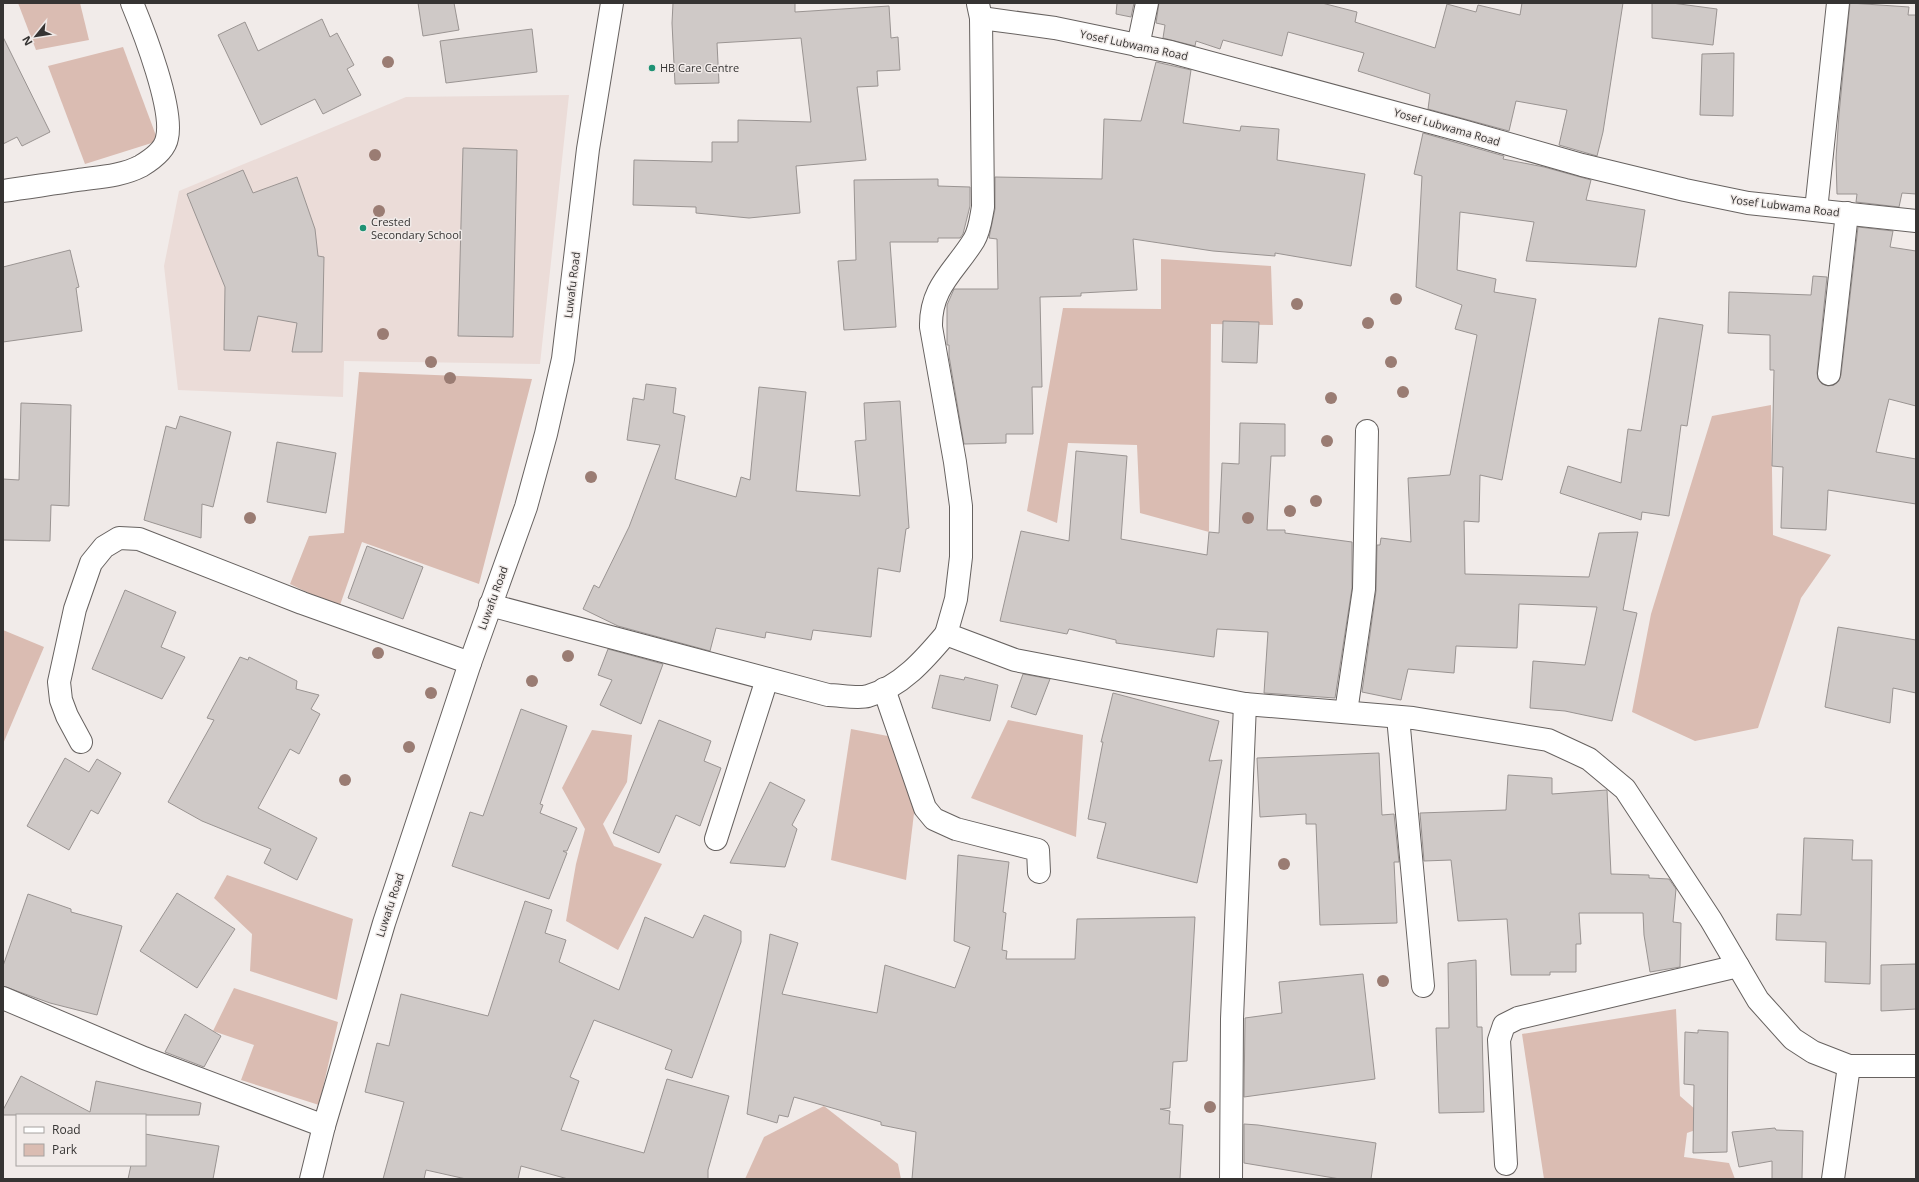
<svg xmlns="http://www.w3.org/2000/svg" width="1919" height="1182" viewBox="0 0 1919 1182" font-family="'Open Sans',sans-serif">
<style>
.built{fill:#ebdcd8}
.green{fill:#dabcb2}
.building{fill:#cfc9c7;stroke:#9a9492}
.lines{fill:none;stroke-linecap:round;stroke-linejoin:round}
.minor-casing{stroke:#676260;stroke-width:24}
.minor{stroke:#fff;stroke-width:22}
.tree{fill:#9a7c73}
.poi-dot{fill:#1f9274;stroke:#f1ebe9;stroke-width:1.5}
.labels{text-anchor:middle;stroke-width:3;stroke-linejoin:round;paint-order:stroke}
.street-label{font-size:11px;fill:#363433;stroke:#f1ebe9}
.poi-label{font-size:11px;fill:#363433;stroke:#f1ebe9;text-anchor:start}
</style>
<rect width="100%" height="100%" fill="#f1ebe9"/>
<path class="built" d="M569,95L540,364L344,361L343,397L178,390L164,266L179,191L406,97Z"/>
<g class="green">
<path d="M18,3H80L89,40L36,50Z"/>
<path d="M123,47L158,141L85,164L48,66Z"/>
<path d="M1161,259L1271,266L1273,325L1211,324L1209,532L1140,513L1137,445L1068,443L1057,523L1027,511L1063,308L1161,309Z"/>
<path d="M359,372L532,379L479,584L362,542L339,608L290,584L309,536L344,533Z"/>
<path d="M1771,405L1773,535L1831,555L1801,598L1758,728L1695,741L1632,712L1651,614L1712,416Z"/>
<path d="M3,630L44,647L3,744Z"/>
<path d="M1008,720L1083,735L1076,837L971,798Z"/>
<path d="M851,729L893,737L915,805L906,880L831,860Z"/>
<path d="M592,730L632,735L627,782L603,824L614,846L662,864L618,950L566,921L576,864L585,829L562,788Z"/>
<path d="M227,875L353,919L337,1000L250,971L252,934L214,898Z"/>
<path d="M234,988L338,1022L319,1105L241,1080L254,1045L213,1031Z"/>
<path d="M1676,1009L1680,1096L1712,1124L1687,1133L1684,1157L1729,1163L1735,1179H1544L1522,1034Z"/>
<path d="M824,1106L898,1164L901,1179H745L764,1137Z"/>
</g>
<g class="building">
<path d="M418,3H454L459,30L423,36Z"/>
<path d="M673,3H795V12L889,6L891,38L898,37L900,70L877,71L878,86L857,87L866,160L796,166L800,213L749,218L696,213V207L633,205L634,160L712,162V142H738V120L811,122L801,38L717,43L719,83L675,84L672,23Z"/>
<path d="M1117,3H1134L1131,17L1116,14Z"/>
<path d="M1159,3H1322L1357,12L1355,22L1435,48L1447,4L1476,12L1478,5L1520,15L1522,3H1623L1603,132L1597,156L1559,145L1567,110L1516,101L1509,131L1428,109L1430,94L1358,71L1364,53L1288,32L1282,56L1223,40L1220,49L1196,41L1195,46L1163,38L1165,25L1156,23Z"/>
<path d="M1652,3H1672L1717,9L1713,45L1652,38Z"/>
<path d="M1850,3L1909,7L1908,15H1916V194L1902,193L1899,207L1856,202L1857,194H1837L1836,158L1839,114Z"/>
<path d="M322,19L330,37L337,33L354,65L347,69L361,95L323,114L315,99L261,125L218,35L245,22L258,51Z"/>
<path d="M532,29L537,72L446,83L440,41Z"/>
<path d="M3,37L50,132L22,146L17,137L3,144Z"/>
<path d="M1734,53L1733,116L1700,115L1702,54Z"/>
<path d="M1156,62L1191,70L1183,123L1240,131L1241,126L1279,129L1277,160L1365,174L1351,266L1275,253V256L1213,251L1133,239L1137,290L1081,293V296L1040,297L1042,387H1032L1033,434H1006V443L964,444L949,356V345H947V305L954,289H998L997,239L989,238L995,209V177L1102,179L1104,119L1141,121Z"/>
<path d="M1423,133L1504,156L1503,159L1544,167L1591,180L1586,200L1645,210L1636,267L1526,261L1534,222L1460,212L1457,270L1496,279L1494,292L1536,299L1502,480L1480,475L1479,522L1464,521L1465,574L1589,577L1599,533L1638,532L1623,610L1637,613L1612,721L1565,711L1530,708L1533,661L1585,665L1597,607L1519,604L1517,648L1456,646L1454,673L1408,669L1401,700L1362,692L1376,591L1377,545H1380L1381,538L1411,542L1408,478L1450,475L1477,335L1455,329L1462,305L1416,287L1422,176L1414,174Z"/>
<path d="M463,148L517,150L513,337L458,336Z"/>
<path d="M243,170L253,193L297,177L315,229L318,256L324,257L322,352H292L297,323L258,316L250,351L224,350L225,287L187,194Z"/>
<path d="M938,179V186L970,187V206L963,234L960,238H938V242H890L896,327L844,330L838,261L856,260L854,180Z"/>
<path d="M1858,227L1893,231L1890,247L1916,251V406L1889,399L1876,452L1916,459V504L1828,490L1826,530L1781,528L1783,467L1772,466L1774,370H1770V335L1728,333L1729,292L1811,295L1813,276L1827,277L1817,373L1818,379L1822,384L1828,386L1834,385L1839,381L1841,375Z"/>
<path d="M70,250L79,287L76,288L82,331L3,342V267Z"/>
<path d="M1659,318L1703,325L1687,426L1681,425L1669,516L1642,512L1641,520L1560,493L1568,466L1621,483L1628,429L1641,431Z"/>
<path d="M1223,321L1259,322L1257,363L1222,362Z"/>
<path d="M646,384L676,388L673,413L685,416L675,479L736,497L741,477L750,480L759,387L806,392L796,491L860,496L855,441L866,440L864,403L900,401L909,528L906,529L900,572L878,568L871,637L813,630L811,640L766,632L765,638L716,628L710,651L618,626L583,609L594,585L599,588L629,527L660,445L627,440L633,398L644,400Z"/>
<path d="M21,403L71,405L69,506L51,505L50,541L3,540V479L19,480Z"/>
<path d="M180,416L231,432L213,507L202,504L201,538L144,520L166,426L176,429Z"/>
<path d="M1240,423L1285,424V456H1271L1267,530H1285V533L1352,542V588L1335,698L1264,693L1268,632L1217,629L1214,657L1116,643V640L1069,629L1067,634L1000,621L1021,531L1069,541L1076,451L1127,456L1121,539L1207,555L1209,532L1219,533L1222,463L1239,464Z"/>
<path d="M277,442L336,453L326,513L267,502Z"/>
<path d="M367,546L423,567L403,619L348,598Z"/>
<path d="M125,590L176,612L161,647L185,657L162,699L92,669Z"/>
<path d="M1838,627L1916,640V693L1893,688L1890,723L1825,707Z"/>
<path d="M608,649L663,664L641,724L600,705L612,680L598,675Z"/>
<path d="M240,657L248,660L249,657L297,681L296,689L319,695L311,709L320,714L299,754L290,749L258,808L317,838L297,880L264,863L271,849L202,821L168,802L214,720L207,718Z"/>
<path d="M1023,674L1050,679L1036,715L1011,707Z"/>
<path d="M940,675L964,680L965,677L998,685L990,721L932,708Z"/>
<path d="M1113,693L1219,721L1209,761L1222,760L1197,883L1097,858L1106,823L1088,819L1103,742H1101Z"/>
<path d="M521,709L567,726L540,804L543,805L540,813L577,828L567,851H563L567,853L549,899L452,866L470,812L483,816Z"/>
<path d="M659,720L711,741L704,761L721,768L700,826L676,815L659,853L613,833Z"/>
<path d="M1379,753L1382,815L1394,814L1399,862H1394L1397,923L1320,925L1316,824H1306V814L1260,817L1257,758Z"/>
<path d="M65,758L89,772L97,759L121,773L98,814L91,810L69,850L27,826Z"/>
<path d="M1508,775L1552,778V794L1607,790L1611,874L1649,875V878L1669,879L1676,889L1673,922L1681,923L1680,967L1650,972L1644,935L1643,913H1579L1581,944H1576V972H1550V975H1511L1507,919L1458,921L1451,860L1424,861L1420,813L1506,810Z"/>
<path d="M770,782L805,800L792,825L797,829L785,867L730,863Z"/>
<path d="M1804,838L1853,840L1852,860H1872L1870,984L1825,982L1826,942L1776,940L1777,914L1801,915Z"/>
<path d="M958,855L1009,862L1003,912L1006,913L1002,950L1007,951L1006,959H1075L1077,919L1195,917L1187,1061L1173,1062L1170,1108L1160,1109L1170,1111L1169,1124L1183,1125L1180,1179H912L916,1132L881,1125V1122L794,1097L788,1117L779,1115L777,1123L747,1114L770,934L798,943L782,994L877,1013L885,965L955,988L970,947L954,941Z"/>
<path d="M177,893L235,929L197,988L140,951Z"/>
<path d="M28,894L71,909V912L122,926L97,1015L50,1003L3,986V966Z"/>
<path d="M525,901L552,910L545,933L566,940L559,962L619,990L645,917L693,938L704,915L741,931V942L692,1078L665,1069L672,1050L594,1020L570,1077L579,1081L561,1130L644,1153L667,1079L729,1096L708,1170V1179H568L521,1166L518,1179H466L426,1170L424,1179H383L404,1102L365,1092L377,1043L389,1046L401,994L488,1016Z"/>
<path d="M1476,960L1477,1027H1482L1484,1112L1439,1113L1436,1028H1449L1448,963Z"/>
<path d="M1916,964V1009L1881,1011V965Z"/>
<path d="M1363,974L1375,1079L1244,1097L1245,1018L1282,1013L1279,982Z"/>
<path d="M185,1014L221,1036L204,1067L165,1052Z"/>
<path d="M1698,1030L1728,1032L1727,1152L1693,1153L1694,1085L1684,1084L1685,1032L1698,1033Z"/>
<path d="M21,1076L90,1112L96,1081L201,1103L199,1115H3V1110Z"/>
<path d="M1244,1124L1258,1125L1376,1143L1371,1179H1340L1244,1163Z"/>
<path d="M1775,1128L1776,1130L1803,1131L1802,1179H1772V1161L1739,1167L1732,1132Z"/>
<path d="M145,1134L219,1146L213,1179H128L131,1165H145Z"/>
</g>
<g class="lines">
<g class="minor-casing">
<g id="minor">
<path d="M981,18L1055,28L1171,52L1463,131L1582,165L1685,190L1748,203L1916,221"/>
<path d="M1138,46L1147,3"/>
<path d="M3,191C28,187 53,184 78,180C99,177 122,176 141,166C151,160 165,150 167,138C174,109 144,32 132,3"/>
<path d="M1816,210L1838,3"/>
<path d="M1829,374L1847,213"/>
<path d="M490,605L828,695C839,695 858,699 868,696C901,687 925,659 946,634L1015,660L1245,704L1413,718L1548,740L1589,759L1625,789L1711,920L1758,1000L1793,1039L1813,1052L1849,1066H1916"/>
<path d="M946,634L956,599L961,557V506L955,462L931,327C930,287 955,271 974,240C980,230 981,217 983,207L981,18L978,4"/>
<path d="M884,689L925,808L934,819L956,829L1038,850L1039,872"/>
<path d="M1346,712L1364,589L1367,431"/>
<path d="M1398,717L1423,986"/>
<path d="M81,742L67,716L61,700L59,682L75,609L91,563L104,547L119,538L139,539L302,603L470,663"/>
<path d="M716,839L767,679"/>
<path d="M3,998L144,1058L324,1126"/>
<path d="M1506,1164L1499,1040L1504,1025L1518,1018L1738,966"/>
<path d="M311,1179L324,1126L384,923L470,663L526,507L546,434L563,359L588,149L612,3"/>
<path d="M1231,1179L1232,1019L1245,704"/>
<path d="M1833,1179L1849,1066"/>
</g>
</g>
<use href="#minor" class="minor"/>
</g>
<g class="tree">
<circle cx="388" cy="62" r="6"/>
<circle cx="375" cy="155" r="6"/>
<circle cx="379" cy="211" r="6"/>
<circle cx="1396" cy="299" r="6"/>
<circle cx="1297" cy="304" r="6"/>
<circle cx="1368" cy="323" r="6"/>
<circle cx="383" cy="334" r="6"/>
<circle cx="431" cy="362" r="6"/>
<circle cx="1391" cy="362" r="6"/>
<circle cx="450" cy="378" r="6"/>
<circle cx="1403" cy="392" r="6"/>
<circle cx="1331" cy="398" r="6"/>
<circle cx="1327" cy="441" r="6"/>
<circle cx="591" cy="477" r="6"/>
<circle cx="1316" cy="501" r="6"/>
<circle cx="1290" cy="511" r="6"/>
<circle cx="250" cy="518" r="6"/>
<circle cx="1248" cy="518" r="6"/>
<circle cx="378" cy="653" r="6"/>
<circle cx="568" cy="656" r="6"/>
<circle cx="532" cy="681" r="6"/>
<circle cx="431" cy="693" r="6"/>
<circle cx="409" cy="747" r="6"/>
<circle cx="345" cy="780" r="6"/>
<circle cx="1284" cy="864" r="6"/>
<circle cx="1383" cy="981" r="6"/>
<circle cx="1210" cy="1107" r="6"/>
</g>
<g class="poi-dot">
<circle cx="652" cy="68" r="4"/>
<circle cx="363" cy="228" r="4"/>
</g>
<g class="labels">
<g class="street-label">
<text transform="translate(1134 45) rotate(12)" y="4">Yosef Lubwama Road</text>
<text transform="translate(1447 127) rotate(16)" y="4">Yosef Lubwama Road</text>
<text transform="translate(1785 206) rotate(7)" y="4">Yosef Lubwama Road</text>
<text transform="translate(572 285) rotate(-83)" y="4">Luwafu Road</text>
<text transform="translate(493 598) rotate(-70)" y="4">Luwafu Road</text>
<text transform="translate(390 905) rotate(-72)" y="4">Luwafu Road</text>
</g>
<g class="poi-label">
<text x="660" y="72">HB Care Centre</text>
<text x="371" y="226">Crested<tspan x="371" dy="13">Secondary School</tspan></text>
</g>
</g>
<rect width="1919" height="1182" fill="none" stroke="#363433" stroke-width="8"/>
<rect x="16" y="1114" width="130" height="52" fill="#f1ebe9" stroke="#a6a2a0"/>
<rect x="24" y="1127" width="20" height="6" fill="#ffffff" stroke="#a6a2a0"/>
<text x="52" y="1134" font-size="12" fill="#363433">Road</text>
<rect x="24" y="1144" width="20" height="12" fill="#dabcb2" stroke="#a6a2a0"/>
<text x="52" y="1154" font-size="12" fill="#363433">Park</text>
<g transform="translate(36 36) rotate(240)" stroke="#f1ebe9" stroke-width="3" paint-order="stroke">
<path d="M0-3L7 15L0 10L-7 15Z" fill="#363433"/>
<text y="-6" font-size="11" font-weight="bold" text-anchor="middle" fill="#363433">N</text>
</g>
</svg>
